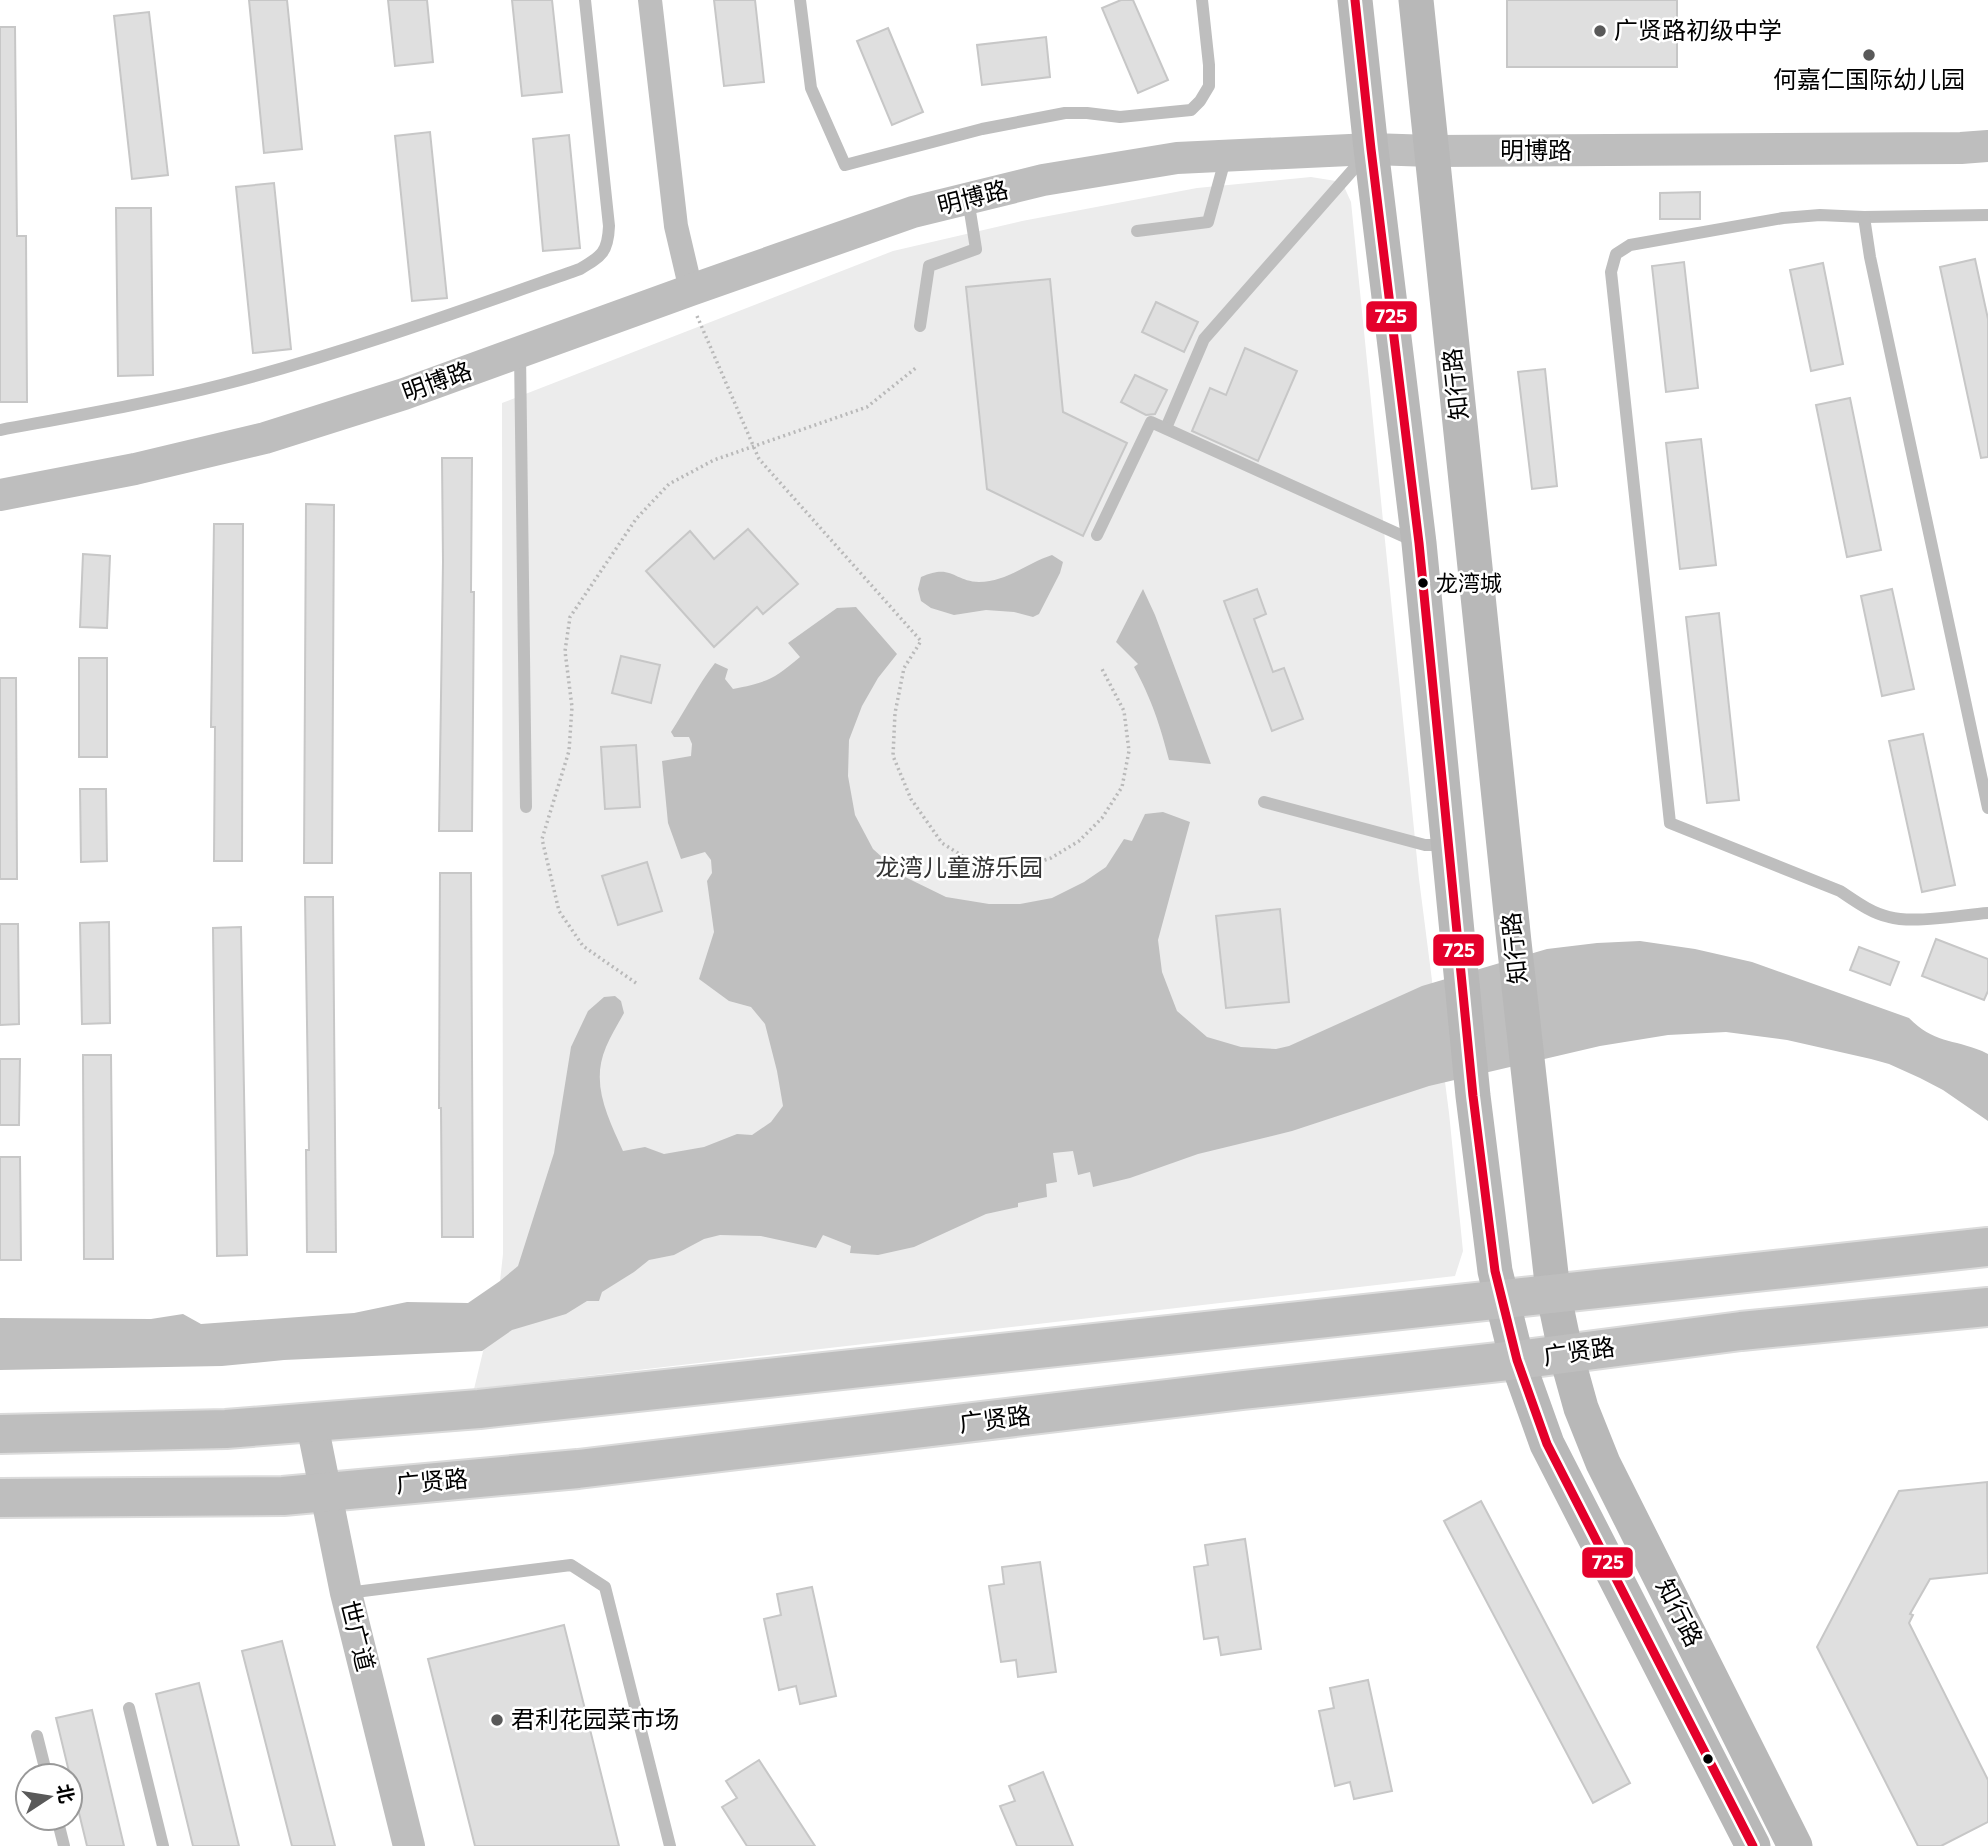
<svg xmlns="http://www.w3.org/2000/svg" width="1988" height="1846" viewBox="0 0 1988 1846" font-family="Commissioner,'Noto Sans SC',sans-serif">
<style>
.green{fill:#ececec}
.water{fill:#bfbfbf}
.building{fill:#dfdfdf;stroke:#c7c7c7;stroke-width:2}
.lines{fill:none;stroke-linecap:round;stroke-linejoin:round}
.primary-casing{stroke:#dbdbdb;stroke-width:42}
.path{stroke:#b9b9b9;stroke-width:3.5;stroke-dasharray:2 3.5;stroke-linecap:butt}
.service{stroke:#bebebe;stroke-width:12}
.minor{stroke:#bebebe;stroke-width:24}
.tertiary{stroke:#bebebe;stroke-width:32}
.secondary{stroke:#b8b8b8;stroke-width:35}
.primary{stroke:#bebebe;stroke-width:38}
.bus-1-casing{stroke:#fff;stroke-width:14}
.bus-1{stroke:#e4002b;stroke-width:9}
.poi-dot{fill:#595959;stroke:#fff;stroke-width:2.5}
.bus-dot{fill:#000;stroke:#fff;stroke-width:2.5}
.labels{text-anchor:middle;stroke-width:5;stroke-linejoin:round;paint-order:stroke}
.bus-label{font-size:22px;fill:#000;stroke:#fff;text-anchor:start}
.poi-label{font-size:24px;fill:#000;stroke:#fff;text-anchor:start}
.street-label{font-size:24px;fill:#000;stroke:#fff}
.park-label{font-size:24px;fill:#333;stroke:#fff}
.line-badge{stroke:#fff;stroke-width:2.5}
.badge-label{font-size:19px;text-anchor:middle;font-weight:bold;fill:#fff}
</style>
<rect width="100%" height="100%" fill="#fff"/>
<path class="green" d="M1311,177L1342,182L1351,202L1419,879L1449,1113L1463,1251L1455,1276L474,1389L500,1281L503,1254L502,403L893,251L1022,221L1197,188Z"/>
<g class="water">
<path d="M1052,555L1063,562L1060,573L1039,614L1033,617L1014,612L986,610L954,615L931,608L921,601L918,589L921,577C952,563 953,581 979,582C1007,582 1027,563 1052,555Z"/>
<path d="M1143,589L1155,615L1211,764L1169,760C1160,725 1152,700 1134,667L1138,664L1116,642Z"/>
<path d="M856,607L897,654L878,678L862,706L849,740L848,776L855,815L873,849L903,876L946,897L989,904H1020L1052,898L1084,882L1106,867L1124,839L1132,841L1145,814L1163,812L1190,822L1158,940L1162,972L1177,1011L1207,1037L1241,1047L1276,1049L1289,1046L1422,986L1547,949L1597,943L1640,941L1695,949L1752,962L1909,1018C1933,1043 1953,1039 1982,1051L1988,1054V1121L1943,1090L1920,1078L1889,1064L1871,1059L1787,1040L1726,1032L1668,1035L1600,1046L1429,1086L1292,1131L1198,1154L1130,1178L1093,1187L1090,1172L1078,1175L1073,1151L1053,1153L1057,1182L1046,1184L1047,1197L1018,1203V1207L986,1214L914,1247L878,1255L850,1253L851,1246L823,1235L816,1248L761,1236L720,1235L704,1239L674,1255L649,1260L634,1272L602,1292L599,1301H587L566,1314L512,1330L482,1351L284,1360L222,1366L0,1370V1318L151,1319L183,1314L201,1324L354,1313L407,1302L468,1303L500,1281L518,1266L554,1153L571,1047L588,1011L604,997L615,996L621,1001L624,1013C618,1024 611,1035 606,1047C590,1084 608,1117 623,1151L645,1147L664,1154L704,1147L737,1134L752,1135L771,1122L783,1106L777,1071L765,1024L751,1007L729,1001L699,979L714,932L707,881L712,873L711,860L705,852L681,859L668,823L662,761L691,756L692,744L689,737H674L671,732C686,709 698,685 715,663L728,669L725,679L733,689C767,682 773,680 800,657L788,643L837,608Z"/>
</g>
<g class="building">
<path d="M249,0H287L302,149L264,153Z"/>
<path d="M388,0H427L433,62L395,66Z"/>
<path d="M512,0H552L562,92L522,96Z"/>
<path d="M714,0H755L764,82L724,86Z"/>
<path d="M1121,0H1133L1168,80L1138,93L1102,8Z"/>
<rect x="1507" y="0" width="170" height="67"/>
<path d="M149,12L168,175L132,179L114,16Z"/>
<path d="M0,27H15L17,236H26L27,402H0Z"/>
<path d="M888,28L923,112L892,125L857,41Z"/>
<path d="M1046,37L1050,77L982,85L977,45Z"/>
<path d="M430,132L447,298L412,301L395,136Z"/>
<path d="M569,135L580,248L543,251L533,139Z"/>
<path d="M274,183L291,349L253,353L236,187Z"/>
<path d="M1700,192V219H1660V193Z"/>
<path d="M116,208H151L153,375L118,376Z"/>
<path d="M1975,259L1988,319V457L1981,458L1940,267Z"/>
<path d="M1684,262L1698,388L1666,392L1652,266Z"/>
<path d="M1823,263L1843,364L1811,371L1790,270Z"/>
<path d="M1050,279L1063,412L1127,443L1083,536L987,489L966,287Z"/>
<path d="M1156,302L1198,322L1184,352L1142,332Z"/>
<path d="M1245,348L1297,371L1258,461L1192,431L1210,388L1226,395Z"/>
<path d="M1545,369L1557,486L1532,489L1518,372Z"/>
<path d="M1135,375L1167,390L1155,414L1146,415L1121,402Z"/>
<path d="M1850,398L1881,550L1847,557L1816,405Z"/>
<path d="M1701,439L1716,565L1680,569L1666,443Z"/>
<path d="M442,458H472L471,592H474L472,831H439L443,562Z"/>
<path d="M306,504L334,505L332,863H304Z"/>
<path d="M214,524H243L242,861H214L215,727H211Z"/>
<path d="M748,529L798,584L763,614L757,607L714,647L646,571L690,531L714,559Z"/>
<path d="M83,554L110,556L107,628L80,627Z"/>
<path d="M1257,589L1266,614L1254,619L1273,672L1284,668L1303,719L1272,731L1224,601Z"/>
<path d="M1892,589L1914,689L1882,696L1861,596Z"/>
<path d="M1719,613L1739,800L1707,803L1686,617Z"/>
<path d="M621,656L660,665L651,703L612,693Z"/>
<rect x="79" y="658" width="28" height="99"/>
<path d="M0,678H16L17,879H0Z"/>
<path d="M1923,734L1955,885L1922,892L1889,741Z"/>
<path d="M636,745L640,807L605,809L601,747Z"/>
<path d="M80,789H106L107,861L81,862Z"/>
<path d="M647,862L662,911L618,925L602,876Z"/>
<path d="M440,873H471L473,1237H442L441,1108H439Z"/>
<path d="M305,897H333L336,1252H307L306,1150H309Z"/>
<path d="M1280,909L1289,1002L1226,1008L1216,916Z"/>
<path d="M109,922L110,1023L82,1024L80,923Z"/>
<path d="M0,924H18L19,1024L0,1025Z"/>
<path d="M241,927L247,1255L217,1256L213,928Z"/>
<path d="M1936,939L1988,959V991L1984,1000L1922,976Z"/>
<path d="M1859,947L1899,962L1890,985L1850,970Z"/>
<path d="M83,1055H111L113,1259H84Z"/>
<path d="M0,1059H20L19,1125H0Z"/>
<path d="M0,1157H20L21,1260H0Z"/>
<path d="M1987,1482L1988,1573L1930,1579L1910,1614L1913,1615L1909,1623L1988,1780V1822L1941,1846H1918L1817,1647L1899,1491Z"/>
<path d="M1481,1501L1630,1783L1593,1803L1444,1521Z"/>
<path d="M1245,1539L1261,1649L1221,1655L1218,1637L1204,1639L1194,1567L1208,1565L1205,1545Z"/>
<path d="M1040,1562L1056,1672L1018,1677L1016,1660L1001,1662L989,1586L1004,1584L1002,1567Z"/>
<path d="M812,1587L836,1696L800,1704L796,1686L779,1690L764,1619L781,1615L777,1594Z"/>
<path d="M564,1625L619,1846H475L428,1659Z"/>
<path d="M282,1641L335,1846H292L242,1651Z"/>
<path d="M1368,1680L1392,1791L1354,1799L1350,1782L1335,1786L1319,1711L1334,1708L1330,1688Z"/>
<path d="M199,1683L239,1846H193L156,1694Z"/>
<path d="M92,1710L124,1846H87L56,1718Z"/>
<path d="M759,1760L815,1846H747L722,1807L737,1798L726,1781Z"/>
<path d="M1043,1772L1073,1846H1017L1000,1806L1015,1801L1009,1786Z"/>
</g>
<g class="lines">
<g class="primary-casing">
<g id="primary">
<path d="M0,1434L226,1429L479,1409L1988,1247"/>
<path d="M0,1498L283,1496L578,1469L1243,1390L1517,1360L1741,1331L1988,1307"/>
</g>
</g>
<g class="path">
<path d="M697,316L759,459L921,641L904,668L895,713L893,756L911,799L942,843L975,864L1014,870L1051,858L1079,841L1102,818L1122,787L1129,751L1124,711L1102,669"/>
<path d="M636,983L583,946L559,911L542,839L569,751L572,707L565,651L570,617L636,519L669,484L714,460L867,407L917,367"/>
</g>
<g class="service">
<path d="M800,0L811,88L845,165L982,129L1065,113H1087L1120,117L1191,110L1200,101L1209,86V65L1202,0"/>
<path d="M1988,215L1864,217L1820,215L1783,218L1630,245L1616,254L1611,272L1670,823L1840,891C1855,901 1871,913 1889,917C1914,924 1960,915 1988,913"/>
<path d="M1864,217L1870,257L1988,808"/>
<path d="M1137,231L1208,222L1226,156"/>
<path d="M920,326L929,266L976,249L968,199"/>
<path d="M520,353L526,807"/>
<path d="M1166,428L1204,339L1366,155"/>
<path d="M0,430C75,416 151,403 225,384C345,353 463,310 580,269C602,256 608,252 609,226L585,0"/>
<path d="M1097,535L1151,422L1416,542"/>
<path d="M1264,802L1425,845H1447"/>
<path d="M347,1593L571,1565L605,1587L670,1846"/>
<path d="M129,1708L163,1846"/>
<path d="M37,1736L47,1776"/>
<path d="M57,1818L64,1846"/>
</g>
<path class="minor" d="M650,0L676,226L691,290"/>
<g class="tertiary">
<path d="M0,495L135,469L265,438L404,394L691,290L913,212L1043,180L1177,158L1371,149L1432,151L1961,148L1988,146"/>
<path d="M312,1424L346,1593L409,1846"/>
</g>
<g class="secondary">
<path d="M1355,0L1371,149L1419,543L1473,1096L1495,1271L1517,1360L1547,1444L1753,1846"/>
<path d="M1416,0L1514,942L1553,1292L1566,1354L1581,1408L1603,1463L1795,1846"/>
</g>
<use href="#primary" class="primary"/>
<g class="bus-1-casing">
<path id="bus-1" d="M1355,0L1371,149L1419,543L1473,1096L1495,1271L1517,1360L1547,1444L1753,1846"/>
</g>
<use href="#bus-1" class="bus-1"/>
</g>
<g class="poi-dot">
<circle cx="1600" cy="31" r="7"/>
<circle cx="1869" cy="55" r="7"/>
<circle cx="497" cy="1720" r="7"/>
</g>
<g class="bus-dot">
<circle cx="1423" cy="583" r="6"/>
<circle cx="1708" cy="1759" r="6"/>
</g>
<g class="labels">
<g class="bus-label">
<text x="1436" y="591">龙湾城</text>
</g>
<g class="poi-label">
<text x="1614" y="39">广贤路初级中学</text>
<text x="1869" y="88" text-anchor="middle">何嘉仁国际幼儿园</text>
<text x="511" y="1728">君利花园菜市场</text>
</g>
<g class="street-label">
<text x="1536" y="159">明博路</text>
<text transform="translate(973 198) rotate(-14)" y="8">明博路</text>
<text transform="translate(437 382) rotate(-20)" y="8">明博路</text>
<text transform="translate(1456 384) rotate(-96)" y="8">知行路</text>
<text transform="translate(1515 948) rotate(-96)" y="8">知行路</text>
<text transform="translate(1579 1352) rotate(-8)" y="8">广贤路</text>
<text transform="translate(995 1420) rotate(-7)" y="8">广贤路</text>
<text transform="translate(432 1482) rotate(-5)" y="8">广贤路</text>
<text transform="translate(1679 1613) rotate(63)" y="8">知行路</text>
<text transform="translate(357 1636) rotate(76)" y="8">世广道</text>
</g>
<g class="park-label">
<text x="959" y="876">龙湾儿童游乐园</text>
</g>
</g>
<g class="line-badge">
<rect x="1365" y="300" width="53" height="33" rx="7" fill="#e4002b"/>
<rect x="1432" y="933" width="53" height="34" rx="7" fill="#e4002b"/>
<rect x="1581" y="1546" width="53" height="33" rx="7" fill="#e4002b"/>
</g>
<g class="badge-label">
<text x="1391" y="323">725</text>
<text x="1459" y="957">725</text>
<text x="1608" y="1569">725</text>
</g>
<g transform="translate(49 1797) rotate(78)"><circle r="33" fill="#ffffff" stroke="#999999" stroke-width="2"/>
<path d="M0-5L12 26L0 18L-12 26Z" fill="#595959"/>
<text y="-10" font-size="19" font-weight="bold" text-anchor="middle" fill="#000000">北</text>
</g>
</svg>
